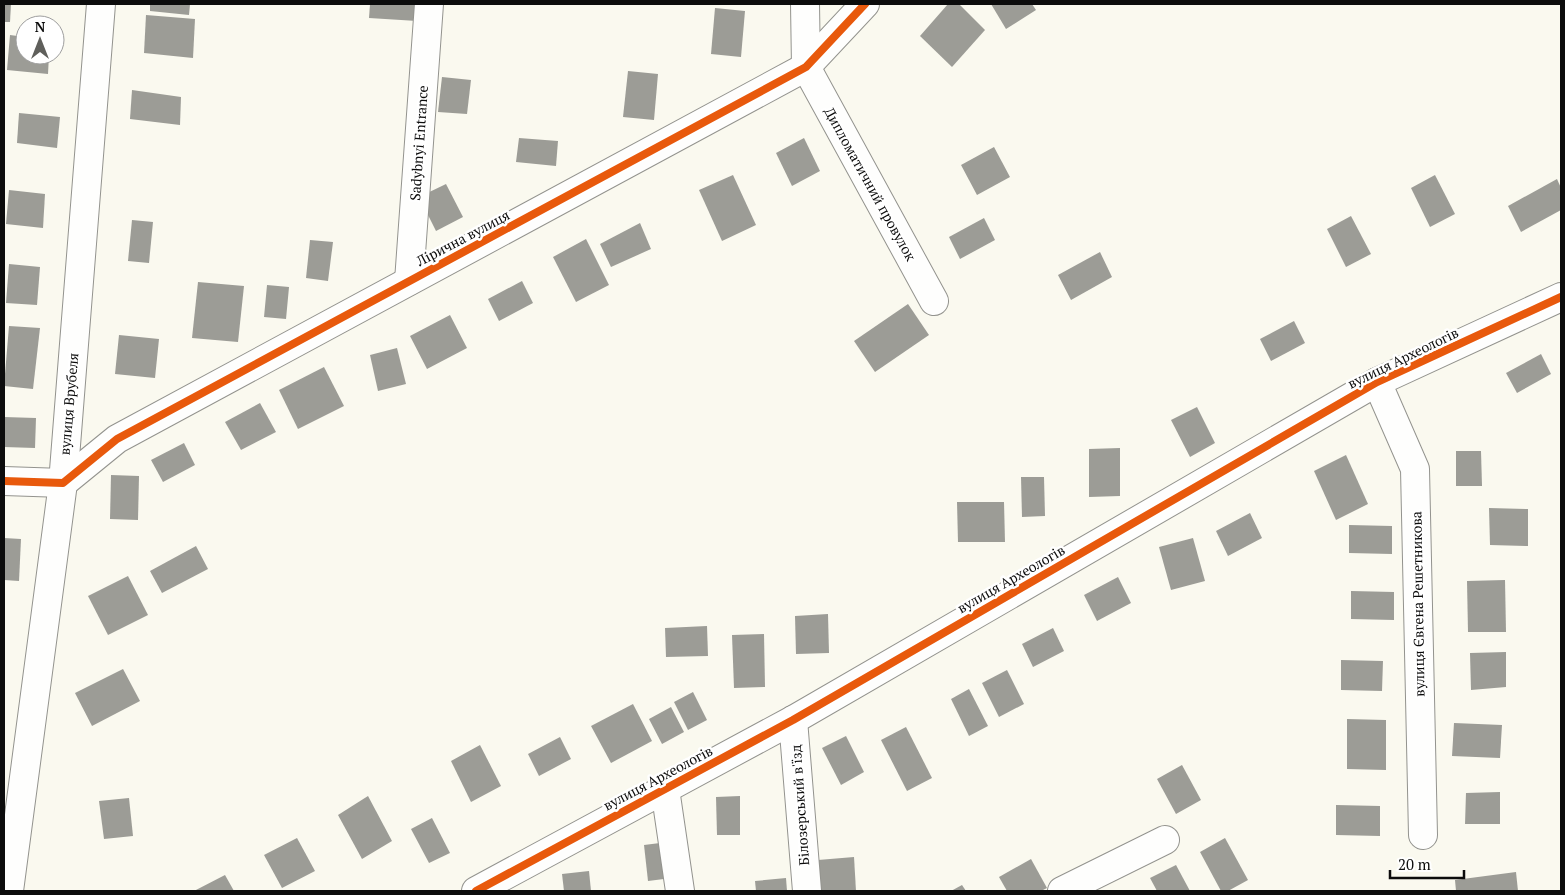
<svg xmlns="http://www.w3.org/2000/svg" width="1565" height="895" viewBox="0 0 1565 895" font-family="'PT Serif',serif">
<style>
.building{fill:#9c9c96}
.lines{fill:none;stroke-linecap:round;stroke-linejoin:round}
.minor-casing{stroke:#93938e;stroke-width:30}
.minor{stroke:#fefefd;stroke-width:28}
.cycleway-casing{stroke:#fff;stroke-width:11}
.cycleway{stroke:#e8590c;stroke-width:8}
.labels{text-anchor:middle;stroke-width:5;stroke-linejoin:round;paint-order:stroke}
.street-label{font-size:14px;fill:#0c0c0c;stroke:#fff}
</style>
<rect width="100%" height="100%" fill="#faf9ef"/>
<g class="building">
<path d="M4,4H11L10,22H4Z"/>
<path d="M150,4H190L189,15L150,11Z"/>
<path d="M370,4H418L417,21L369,18Z"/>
<path d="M948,4H959L985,30L952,67L920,36Z"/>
<path d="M991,4H1032L1036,10L1006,29Z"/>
<path d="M715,8L745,11L741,57L711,54Z"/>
<path d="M146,15L195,19L193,58L144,53Z"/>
<path d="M10,35L25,37V55H49L48,74L7,70Z"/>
<path d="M628,71L658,74L654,120L623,117Z"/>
<path d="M442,77L471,80L467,114L438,112Z"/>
<path d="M132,90L181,97L180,125L130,119Z"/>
<path d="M19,113L60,117L57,148L17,143Z"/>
<path d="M519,138L558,141L556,166L516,162Z"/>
<path d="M804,138L820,171L792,186L776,153Z"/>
<path d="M994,147L1010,177L977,195L961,165Z"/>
<path d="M733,175L756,225L722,241L699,190Z"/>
<path d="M1435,175L1455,214L1430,227L1411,188Z"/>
<path d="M1557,179L1561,188V210L1521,232L1508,206Z"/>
<path d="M446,184L463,217L436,231L419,197Z"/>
<path d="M9,190L45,194L43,228L6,224Z"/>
<path d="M1351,216L1371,254L1346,267L1327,229Z"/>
<path d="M984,218L995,240L960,259L949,237Z"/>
<path d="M132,220L153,222L149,263L128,261Z"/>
<path d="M640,223L651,249L611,267L600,244Z"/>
<path d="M586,239L609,285L576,302L553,257Z"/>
<path d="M310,240L333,242L328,281L306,278Z"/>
<path d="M1100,252L1112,277L1071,300L1058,275Z"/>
<path d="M9,264L40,267L37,305L6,303Z"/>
<path d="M522,281L533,303L499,321L488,299Z"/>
<path d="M198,282L244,286L238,342L192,338Z"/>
<path d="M267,285L289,287L286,319L264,317Z"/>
<path d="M908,304L929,335L875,372L854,341Z"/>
<path d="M450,315L467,348L427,369L410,336Z"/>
<path d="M1294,321L1305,343L1271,361L1260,339Z"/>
<path d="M9,326L40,328L33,389L4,386Z"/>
<path d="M119,335L159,339L155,378L115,374Z"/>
<path d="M397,348L406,384L378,391L370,355Z"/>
<path d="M1541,354L1551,374L1517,393L1506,373Z"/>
<path d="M324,367L344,406L298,429L279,390Z"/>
<path d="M260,403L276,432L241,450L225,422Z"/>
<path d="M1197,407L1215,443L1190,457L1171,420Z"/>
<path d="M4,417L36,418L35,448L4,447Z"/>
<path d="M184,443L195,465L163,482L151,460Z"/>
<path d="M1120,448V496L1089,497V449Z"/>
<path d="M1456,451H1481L1482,486H1456Z"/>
<path d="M1346,455L1368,504L1336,520L1314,471Z"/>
<path d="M111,475L139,476L138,520L110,519Z"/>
<path d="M1021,477H1044L1045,516L1022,517Z"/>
<path d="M957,502H1004L1005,542H958Z"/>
<path d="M1489,508L1528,509V546L1490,545Z"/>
<path d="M1250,513L1262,538L1228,556L1216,531Z"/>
<path d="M1349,525L1392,526V554L1349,553Z"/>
<path d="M4,538L21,539L19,581L4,580Z"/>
<path d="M1193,538L1205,581L1171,590L1159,547Z"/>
<path d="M196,546L208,569L162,593L150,571Z"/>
<path d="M128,576L148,615L108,635L88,596Z"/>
<path d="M1118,577L1131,603L1097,621L1084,595Z"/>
<path d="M1505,580L1506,632H1468L1467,581Z"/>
<path d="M1351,591L1394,592V620L1351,619Z"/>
<path d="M828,614L829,653L796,654L795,616Z"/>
<path d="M707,626L708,656L666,657L665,628Z"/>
<path d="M1053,628L1064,651L1033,667L1022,644Z"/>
<path d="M764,634L765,687L734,688L732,635Z"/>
<path d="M1506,652V687L1471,690L1470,653Z"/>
<path d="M1341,660L1383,661L1382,691L1341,690Z"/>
<path d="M123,669L140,701L92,726L75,693Z"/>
<path d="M1007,670L1024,704L999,717L982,683Z"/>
<path d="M969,689L988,726L969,736L951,699Z"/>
<path d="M693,692L707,720L688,730L674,702Z"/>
<path d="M633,704L652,741L611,763L591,726Z"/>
<path d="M671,707L684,732L662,744L649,719Z"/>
<path d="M1347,719L1386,720V770L1347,769Z"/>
<path d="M1454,723L1502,725L1500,758L1452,756Z"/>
<path d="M906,727L932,778L907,791L881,740Z"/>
<path d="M846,736L864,772L841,785L822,748Z"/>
<path d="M560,737L571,759L539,776L528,754Z"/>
<path d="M480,745L501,786L471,802L451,761Z"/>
<path d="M1182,765L1201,800L1176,814L1157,779Z"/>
<path d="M1500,792V824H1465L1466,793Z"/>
<path d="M368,796L392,841L362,859L338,815Z"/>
<path d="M740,796V835H717L716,797Z"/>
<path d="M129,798L133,836L104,839L99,801Z"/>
<path d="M1336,805L1380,806V836L1336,835Z"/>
<path d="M432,818L450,853L429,863L411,829Z"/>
<path d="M297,838L315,871L282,888L264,855Z"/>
<path d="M1225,838L1248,880L1228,891H1221L1200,852Z"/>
<path d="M668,842L672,878L648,881L644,845Z"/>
<path d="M854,857L856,891H820L818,860Z"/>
<path d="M1031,859L1047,888L1041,891H1007L999,877Z"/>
<path d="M1176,865L1190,891H1157L1150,878Z"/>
<path d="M589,871L591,891H564L562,874Z"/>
<path d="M1516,872L1518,891H1456L1455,880Z"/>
<path d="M225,875L234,891H194Z"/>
<path d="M786,878L787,891H756L755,881Z"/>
<path d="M962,885L966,891H951Z"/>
</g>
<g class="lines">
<g class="minor-casing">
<g id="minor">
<path d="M805,4L806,67L934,301"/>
<path d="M409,281L429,4"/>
<path d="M1377,382L1415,469L1423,835"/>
<path d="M4,481L63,483L117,439L806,67L865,4"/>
<path d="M793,720L807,891"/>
<path d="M665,789L680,891"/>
<path d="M9,891L63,483L101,4"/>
<path d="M476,891L793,720L1377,382L1561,297"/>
<path d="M1062,891L1165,840"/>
</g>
</g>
<use href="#minor" class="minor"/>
<g class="cycleway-casing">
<g id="cycleway">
<path d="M4,481L63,483L117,439L806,67L865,4"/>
<path d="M476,891L793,720L1377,382L1561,297"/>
</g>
</g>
<use href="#cycleway" class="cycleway"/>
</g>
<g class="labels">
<g class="street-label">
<text transform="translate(419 143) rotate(-86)" y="5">Sadybnyi Entrance</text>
<text transform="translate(870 184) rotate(61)" y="5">Дипломатичний провулок</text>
<text transform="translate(463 238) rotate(-28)" y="5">Лірична вулиця</text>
<text transform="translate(1403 358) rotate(-26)" y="5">вулиця Археологів</text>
<text transform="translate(69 404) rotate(-85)" y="5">вулиця Врубеля</text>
<text transform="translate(1011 579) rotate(-30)" y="5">вулиця Археологів</text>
<text transform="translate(1418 604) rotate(-91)" y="5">вулиця Євгена Решетникова</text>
<text transform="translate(658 778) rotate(-28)" y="5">вулиця Археологів</text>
<text transform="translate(800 805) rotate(-94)" y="5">Білозерський в'їзд</text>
</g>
</g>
<rect width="1565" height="895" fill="none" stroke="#0c0c0c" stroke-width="10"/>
<g transform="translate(40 40)"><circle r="24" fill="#ffffff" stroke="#9e9e9e"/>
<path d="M0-4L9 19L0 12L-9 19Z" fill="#5f5f5b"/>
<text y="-8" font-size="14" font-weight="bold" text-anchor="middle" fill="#0c0c0c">N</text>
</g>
<path d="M1390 870v8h74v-8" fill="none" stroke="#0c0c0c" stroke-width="2.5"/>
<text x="1398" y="870" font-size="15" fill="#0c0c0c" stroke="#ffffff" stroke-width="4" paint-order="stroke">20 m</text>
</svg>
